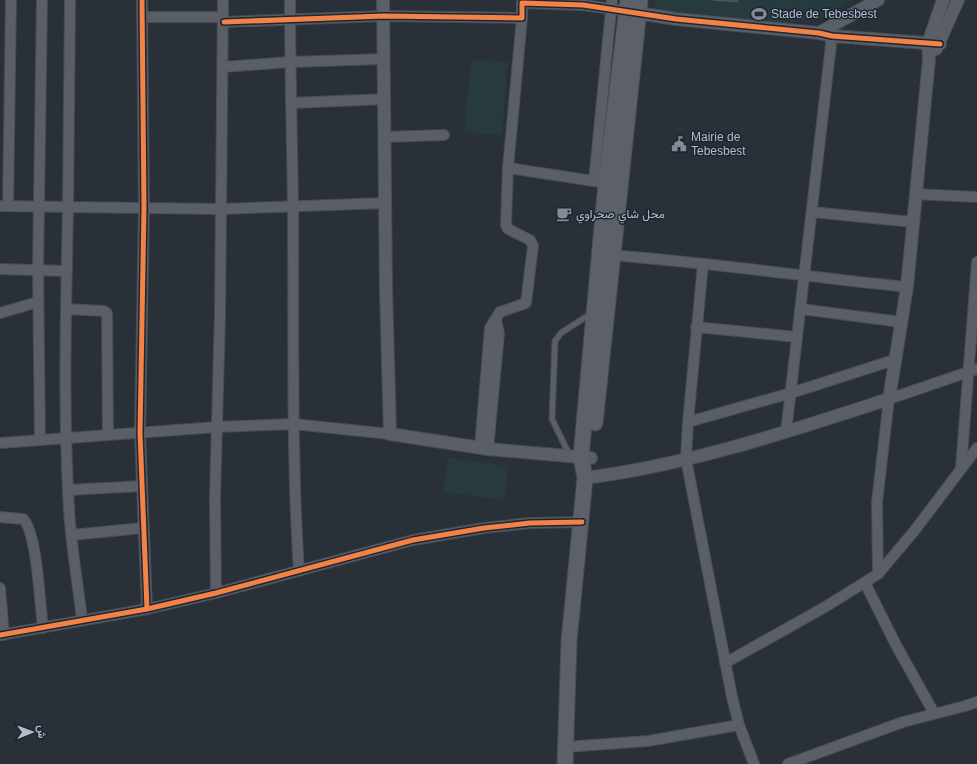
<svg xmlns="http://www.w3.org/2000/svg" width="977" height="764" viewBox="0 0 977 764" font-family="Arial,Vazirmatn,sans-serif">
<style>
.green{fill:#273a3e}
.building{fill:#444950;stroke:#52575f}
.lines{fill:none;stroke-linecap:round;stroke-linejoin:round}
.service-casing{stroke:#484c53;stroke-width:7}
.minor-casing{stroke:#484c53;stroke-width:12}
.tertiary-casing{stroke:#484c53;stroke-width:14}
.primary-casing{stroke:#484c55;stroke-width:17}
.service{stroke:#5a5e66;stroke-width:5}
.minor{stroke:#5a5e66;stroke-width:10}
.tertiary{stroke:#5a5e66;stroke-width:12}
.primary{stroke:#5c6168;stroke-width:15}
.cycleway-casing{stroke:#1d2633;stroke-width:8}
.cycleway{stroke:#f48246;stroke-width:5}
.labels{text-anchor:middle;stroke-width:3;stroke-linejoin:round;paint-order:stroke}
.poi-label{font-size:12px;fill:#b4bcc9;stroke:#1d2633;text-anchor:start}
</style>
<rect width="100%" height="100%" fill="#2a3038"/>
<g class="green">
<path d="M656,0H852L824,17L786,23L654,10Z"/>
<path d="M471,59L508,62L502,135L464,132Z"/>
<path d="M448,458L508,466L504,500L443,492Z"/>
</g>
<path class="building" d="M713,0H738L737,2Z"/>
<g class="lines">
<g class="service-casing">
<path id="service" d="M570,456L552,419L555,341L561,333L592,313"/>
</g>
<g class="minor-casing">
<g id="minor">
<path d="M70,0L68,207L221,209L386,203"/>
<path d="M142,0L144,208L140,433L147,609"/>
<path d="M290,0C290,69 292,137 293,206C294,328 291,449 299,571"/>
<path d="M142,17H223"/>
<path d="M224,22L384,16L522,18V3L583,5L627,11"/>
<path d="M223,67L290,62L384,59"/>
<path d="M291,103L385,99"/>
<path d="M385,137L444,135"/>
<path d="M508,168L600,182"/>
<path d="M594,181L612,0"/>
<path d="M915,194L977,197"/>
<path d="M0,206L68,207C66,308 63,409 69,509C71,546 78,583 82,620"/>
<path d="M8,206L11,0"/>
<path d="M812,212L913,222"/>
<path d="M608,255C708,262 807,277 907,287"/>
<path d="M703,264L688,422L686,459L732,697L739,725L754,764"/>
<path d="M0,269L67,271"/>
<path d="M66,309L104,311L107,313L108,435"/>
<path d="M801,309L901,322"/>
<path d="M0,313L38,302"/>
<path d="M696,327L797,337"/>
<path d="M688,422L791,393L894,360"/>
<path d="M786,432L832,36"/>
<path d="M40,440L38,270L42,0"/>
<path d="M0,443L217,427L293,424L390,434"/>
<path d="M480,447L490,328L500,312L526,303L533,246L530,240L508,229L506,225L508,168L522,18"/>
<path d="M488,449L499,333L496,320"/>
<path d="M961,468L977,262"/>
<path d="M68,490L142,486"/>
<path d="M0,517L23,519C37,531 40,606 43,628"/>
<path d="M71,535L143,528"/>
<path d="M878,574L877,502L889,399L977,369"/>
<path d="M865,583L896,645L934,713"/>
<path d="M0,588L4,635"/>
<path d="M216,593L215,497L220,314L223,0"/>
<path d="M0,635L147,609L216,593L413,540L484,528L530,523L582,522"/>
<path d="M725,663L825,607L878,574L915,530L977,448"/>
<path d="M565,747L648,741L739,725"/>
<path d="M788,764L903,722L965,706L977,702"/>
</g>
</g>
<g class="tertiary-casing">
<g id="tertiary">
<path d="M383,0L386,290L390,434L488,449L591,458"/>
<path d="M631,12L676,19L819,33L832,36L940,44"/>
<path d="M819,33L878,0"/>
<path d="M936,49L958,0"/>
<path d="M585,478C689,465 790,431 889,399L907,287L929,59L928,43L943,0"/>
</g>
</g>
<g class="primary-casing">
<g id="primary">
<path d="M595,423L640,0"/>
<path d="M565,764L569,641L585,478L581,457L606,183L628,0"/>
</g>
</g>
<use href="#service" class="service"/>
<use href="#minor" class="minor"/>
<use href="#tertiary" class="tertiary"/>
<use href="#primary" class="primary"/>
<g class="cycleway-casing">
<g id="cycleway">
<path d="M142,0L144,208L140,433L147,609"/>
<path d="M224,22L384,16L522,18V3L583,5L676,19L819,33L832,36L940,44"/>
<path d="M0,635L147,609L216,593L413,540L484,528L530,523L582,522"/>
</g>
</g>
<use href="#cycleway" class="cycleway"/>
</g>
<defs>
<g id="stadium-bare" transform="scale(1.2)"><path d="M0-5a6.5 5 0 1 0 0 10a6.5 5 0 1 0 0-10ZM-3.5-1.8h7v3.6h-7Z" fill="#848b96" stroke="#1d2633" stroke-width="2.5" paint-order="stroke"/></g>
<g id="civic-bare" transform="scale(1.2)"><path d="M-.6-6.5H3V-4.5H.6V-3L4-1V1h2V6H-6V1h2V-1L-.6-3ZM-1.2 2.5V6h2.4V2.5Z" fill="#848b96" stroke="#1d2633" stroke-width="2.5" paint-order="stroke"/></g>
<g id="cafe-bare" transform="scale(1.2)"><path d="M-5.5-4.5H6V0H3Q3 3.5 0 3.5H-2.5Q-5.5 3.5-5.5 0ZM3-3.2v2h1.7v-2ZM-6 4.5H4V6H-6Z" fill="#848b96" stroke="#1d2633" stroke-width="2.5" paint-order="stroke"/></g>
</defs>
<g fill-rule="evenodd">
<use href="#stadium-bare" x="759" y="14"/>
<use href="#civic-bare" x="679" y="144"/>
<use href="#cafe-bare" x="564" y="214"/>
</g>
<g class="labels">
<g class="poi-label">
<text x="771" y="18">Stade de Tebesbest</text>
<text x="691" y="141">Mairie de<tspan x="691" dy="14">Tebesbest</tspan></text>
<text x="576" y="218">محل شاي صحراوي</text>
</g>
</g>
<g transform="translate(32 732) rotate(89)" stroke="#1d2633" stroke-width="3" paint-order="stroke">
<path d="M0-3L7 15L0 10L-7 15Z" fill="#b4bcc9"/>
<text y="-6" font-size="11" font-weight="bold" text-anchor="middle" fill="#b4bcc9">ش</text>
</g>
</svg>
